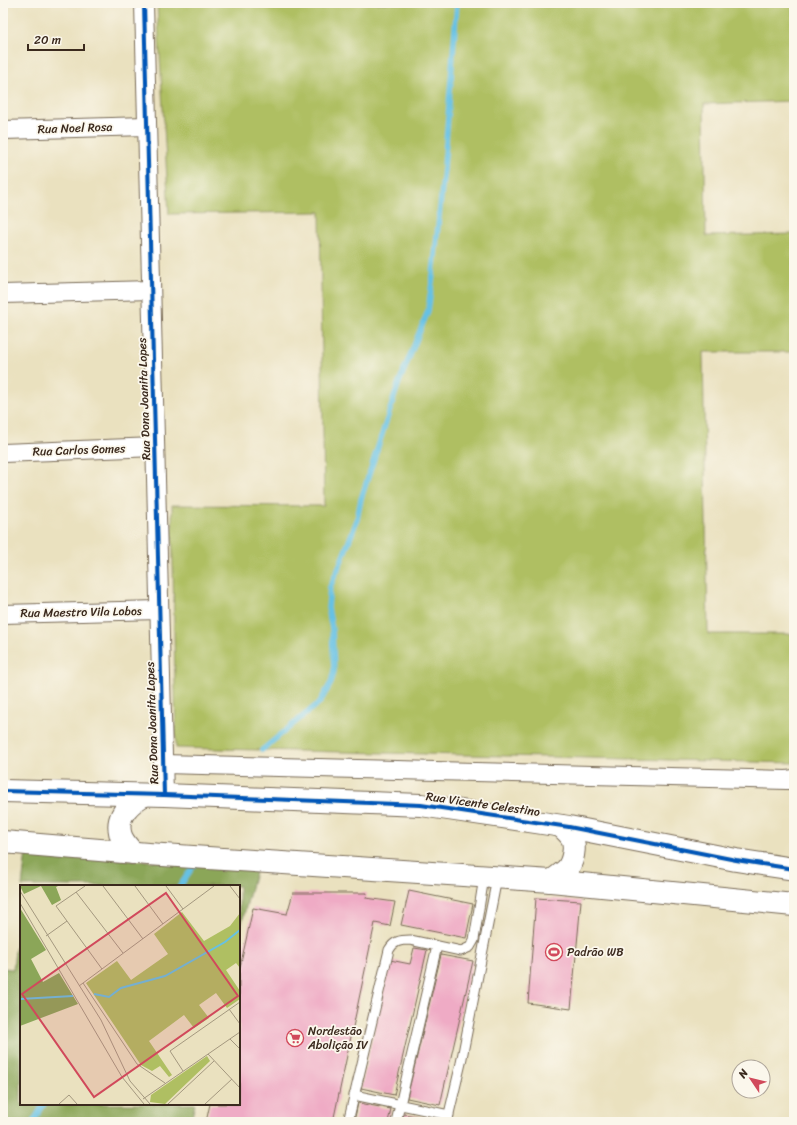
<svg xmlns="http://www.w3.org/2000/svg" width="797" height="1125" viewBox="0 0 797 1125" font-family="Sriracha,sans-serif">
<style>
.green{fill:#afbf62;stroke:#757440}
.forest{fill:#8ba658;stroke:#63683b}
.lines{fill:none;stroke-linecap:round;stroke-linejoin:round}
.stream{stroke:#66c1e4;stroke-width:5.5}
.building{fill:#efabc5}
.service-casing{stroke:#786a56;stroke-width:11}
.minor-casing{stroke:#786a56;stroke-width:20}
.tertiary-casing{stroke:#786a56;stroke-width:24}
.service{stroke:#fff;stroke-width:9}
.minor{stroke:#fff;stroke-width:18}
.tertiary{stroke:#fff;stroke-width:22}
.cycleway-casing{stroke:#fbf7ec;stroke-width:6}
.cycleway{stroke:#0057b8;stroke-width:4}
.labels{text-anchor:middle;stroke-width:3.5;stroke-linejoin:round;paint-order:stroke}
.street-label{font-size:12px;fill:#3b2a1e;stroke:#fbf7ec}
.poi-label{font-size:12px;fill:#3b2a1e;stroke:#fbf7ec;text-anchor:start}
.inset-river{fill:none;stroke:#66c1e4;stroke-width:2}
.inset-road{fill:none;stroke:#a4987f;stroke-width:1}
.view{fill:#d1495b;fill-opacity:0.15;stroke:#d1495b;stroke-width:2}
.inset-edge{fill:none;stroke:#3b2a1e;stroke-width:2}
</style>
<rect width="100%" height="100%" fill="#fbf7ec"/>
<filter id="ink" filterUnits="userSpaceOnUse"><feTurbulence type="fractalNoise" baseFrequency=".025" numOctaves="2"/><feDisplacementMap in="SourceGraphic" scale="8" xChannelSelector="R" yChannelSelector="G"/><feConvolveMatrix kernelMatrix="1 2 1 2 8 2 1 2 1" color-interpolation-filters="sRGB"/></filter>
<filter id="wash" filterUnits="userSpaceOnUse"><feTurbulence type="fractalNoise" baseFrequency=".012" numOctaves="4" result="noise"/><feDisplacementMap in="SourceGraphic" scale="16" xChannelSelector="R" yChannelSelector="G"/><feGaussianBlur stdDeviation="0.9" result="paint"/><feColorMatrix in="noise" values="0 0 0 0 0 0 0 0 0 0 0 0 0 0 0 0 0 1.4 0 .05"/><feComposite in="paint" operator="in"/></filter>
<g filter="url(#wash)">
<rect width="100%" height="100%" fill="#eae1bf"/>
<path class="green" d="M157,3H794V101L704,104L706,236L794,234V352H703L708,634H794V763L176,748L172,505L324,506L320,212L169,214Z"/>
<g class="forest">
<path d="M26,852L256,869L239,934V886H22Z"/>
<path d="M21,897V1104H195L191,1122H3V968L13,969Z"/>
</g>
<g class="lines">
<g class="stream">
<path d="M262,750L320,702L331,683L334,671L332,629L328,608L330,587L341,562L357,520L361,499L398,385L428,311L433,275L444,168L457,3"/>
<path d="M180,886L194,865"/>
<path d="M33,1122L44,1104"/>
</g>
</g>
<g id="blocks">
<g class="building">
<path d="M409,891L473,904L466,938L401,925Z"/>
<path d="M293,893H367L366,898L395,902L390,926L375,923L333,1122H206L210,1104H239V972L253,908L287,914Z"/>
<path d="M536,898L581,901L571,1009L528,1003Z"/>
<path d="M414,948L427,950L394,1095L361,1088L390,960L410,964Z"/>
<path d="M441,955L473,961L440,1105L407,1098Z"/>
<path d="M358,1103L391,1109L388,1122H354Z"/>
<path d="M404,1114L437,1120V1122H402Z"/>
</g>
</g>
</g>
<g filter="url(#ink)">
<use href="#blocks" fill-opacity="0" stroke="#786a56" stroke-width="1"/>
<g class="lines">
<g class="service-casing">
<g id="service">
<path d="M354,1095L449,1115"/>
<path d="M348,1122L389,950C394,941 400,940 410,940L461,951L470,947L474,940L484,877"/>
<path d="M396,1122L437,946"/>
<path d="M447,1122L461,1063L497,878"/>
</g>
</g>
<g class="minor-casing">
<g id="minor">
<path d="M144,3L164,795"/>
<path d="M3,130L147,126"/>
<path d="M3,294L151,290"/>
<path d="M3,453L155,447"/>
<path d="M3,614L159,610"/>
<path d="M163,764L787,780L794,779"/>
</g>
</g>
<g class="tertiary-casing">
<g id="tertiary">
<path d="M3,791L164,795L421,805L569,827L736,860L794,869"/>
<path d="M3,842L148,854L551,881L794,905"/>
<path d="M133,853C128,847 121,840 120,832C116,815 131,802 144,795"/>
<path d="M551,881C556,878 561,874 566,870C573,863 576,847 572,838C569,833 565,830 561,826"/>
</g>
</g>
<use href="#service" class="service"/>
<use href="#minor" class="minor"/>
<use href="#tertiary" class="tertiary"/>
<g class="cycleway-casing">
<g id="cycleway">
<path d="M144,3L164,795"/>
<path d="M3,791L164,795L421,805L569,827L736,860L794,869"/>
</g>
</g>
<use href="#cycleway" class="cycleway"/>
</g>
</g>
<defs>
<g id="stadium-ring" transform="scale(0.9)"><circle r="9.5" fill="#fbf7ec" stroke="#d1495b" stroke-width="1.5"/><path d="M0-5a6.5 5 0 1 0 0 10a6.5 5 0 1 0 0-10ZM-3.5-1.8h7v3.6h-7Z" fill="#d1495b"/></g>
<g id="supermarket-ring" transform="scale(0.9)"><circle r="9.5" fill="#fbf7ec" stroke="#d1495b" stroke-width="1.5"/><path d="M-6-5.5h2.5l.6 2H6L4.5 2H-2.5L-4.4-4H-6ZM-1.5 3.2a1.3 1.3 0 1 0 .1 0ZM3 3.2a1.3 1.3 0 1 0 .1 0Z" fill="#d1495b"/></g>
</defs>
<g fill-rule="evenodd">
<use href="#stadium-ring" x="554" y="952"/>
<use href="#supermarket-ring" x="295" y="1038"/>
</g>
<g class="labels">
<g class="street-label">
<text transform="translate(75 128) rotate(-2)" y="4">Rua Noel Rosa</text>
<text transform="translate(144 399) rotate(-92)" y="4">Rua Dona Joanita Lopes</text>
<text transform="translate(79 450) rotate(-2)" y="4">Rua Carlos Gomes</text>
<text transform="translate(81 612) rotate(-1)" y="4">Rua Maestro Vila Lobos</text>
<text transform="translate(152 723) rotate(-92)" y="4">Rua Dona Joanita Lopes</text>
<text transform="translate(483 804) rotate(8)" y="4">Rua Vicente Celestino</text>
</g>
<g class="poi-label">
<text x="567" y="956">Padrão WB</text>
<text x="308" y="1035">Nordestão<tspan x="308" dy="14">Abolição IV</tspan></text>
</g>
</g>
<g transform="translate(20 885)">
<rect width="220" height="220" fill="#eae1bf"/>
<path d="M162,27L184,56L210,41L220,28V83L216,78L206,85L220,106V114L207,123L196,108L179,120L189,133L174,143L164,130L129,156L152,190L149,192L140,181L132,186L121,180L66,98L97,76L111,95L148,69L134,49ZM187,171L190,176L145,219L130,217L131,210Z" fill="#afbf62"/>
<path d="M0,1H38L36,2L41,15L32,20L21,1L4,9ZM0,23L26,65L11,74L23,97L39,88L58,119L0,141Z" fill="#8ba658"/>
<path class="inset-river" d="M74,109L89,112L101,103L145,91L205,57L220,45M0,114L53,111"/>
<path class="inset-road" d="M65,1L36,21L82,84M83,1L123,54M115,1L143,39M146,1L163,24M210,1L220,14M0,6L81,135L110,196L130,219M56,7L103,68M0,18L102,192L124,219M26,51L47,36M63,98L117,179L145,198M59,101L194,1M209,124L220,139M210,154L220,164M188,169L220,203M163,186L150,166L220,117M123,214L220,147M39,219L49,210L57,219M148,219L194,176M185,219L212,194"/>
<path class="view" d="M146,8L218,111L74,212L2,109Z"/>
<rect width="220" height="220" class="inset-edge"/>
</g>
<rect width="797" height="1125" fill="none" stroke="#fbf7ec" stroke-width="16"/>
<g transform="translate(751 1079) rotate(305)"><circle r="19" fill="#fbf7ec" stroke="#aea59a"/>
<path d="M0-3L7 15L0 10L-7 15Z" fill="#d1495b"/>
<text y="-6" font-size="11" font-weight="bold" text-anchor="middle" fill="#3b2a1e">N</text>
</g>
<path d="M28 44v6h56v-6" fill="none" stroke="#3b2a1e" stroke-width="2"/>
<text x="34" y="44" font-size="12" fill="#3b2a1e" stroke="#fbf7ec" stroke-width="3" paint-order="stroke">20 m</text>
</svg>
